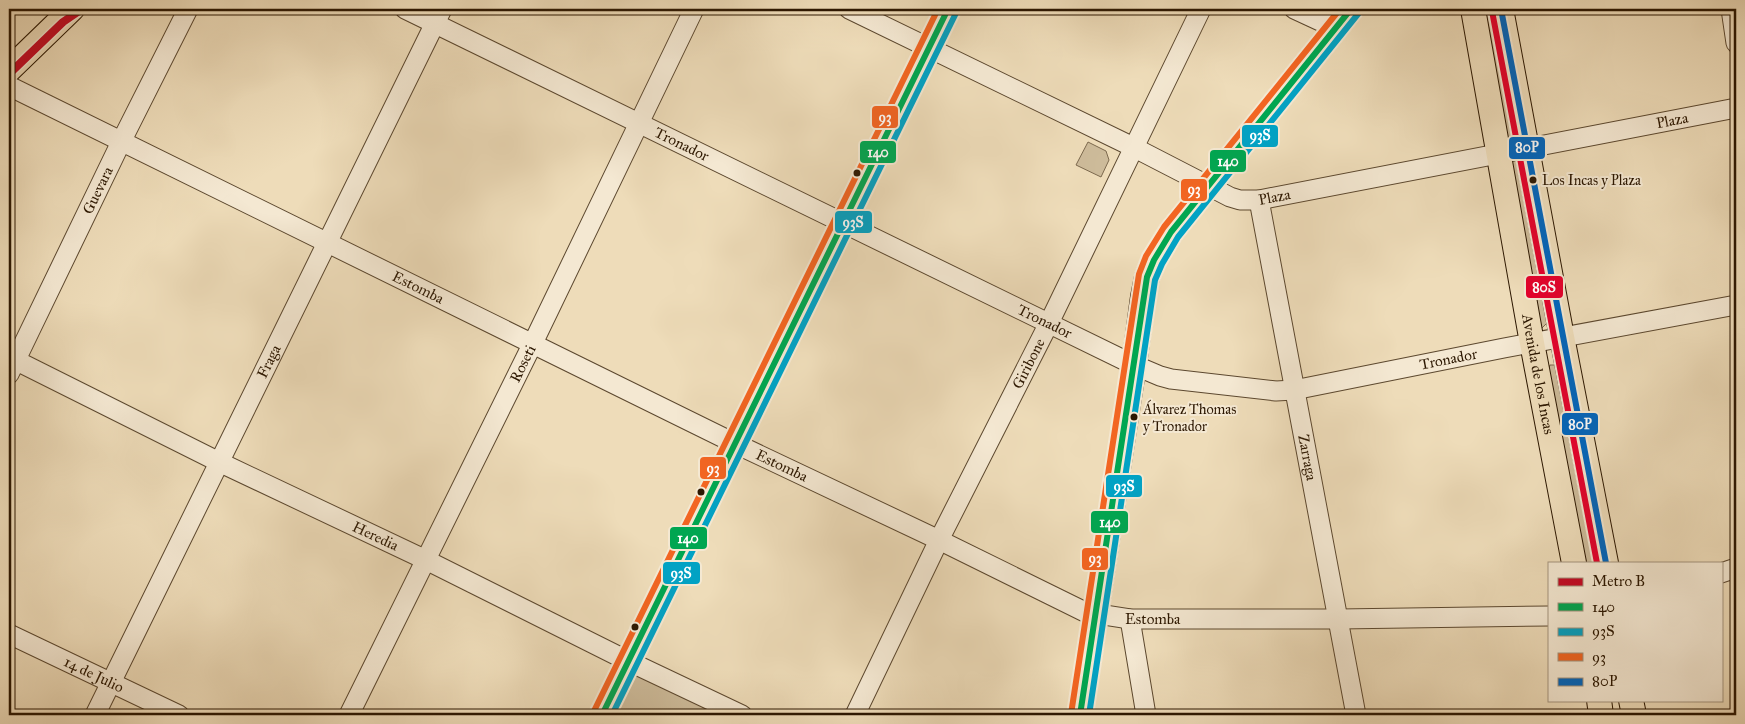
<svg xmlns="http://www.w3.org/2000/svg" width="1745" height="724" viewBox="0 0 1745 724" font-family="'IM FELL Great Primer',serif">
<style>
.green{fill:#cdbb9a;stroke:#7c694e}
.lines{fill:none;stroke-linecap:round;stroke-linejoin:round}
.minor-casing{stroke:#5c482f;stroke-width:21}
.major-casing{stroke:#2c1701;stroke-width:26}
.minor{stroke:#f4e8d2;stroke-width:19}
.major{stroke:#eedcb9;stroke-width:24}
.bus-1-casing{stroke:#f4e8d2;stroke-width:10}
.bus-2-casing{stroke:#f4e8d2;stroke-width:10}
.bus-3-casing{stroke:#f4e8d2;stroke-width:10}
.bus-4-casing{stroke:#f4e8d2;stroke-width:10}
.bus-5-casing{stroke:#f4e8d2;stroke-width:10}
.bus-1{stroke:#00a651;stroke-width:6}
.bus-2{stroke:#02a2c4;stroke-width:6}
.bus-3{stroke:#f26522;stroke-width:6}
.bus-4{stroke:#0065bd;stroke-width:6}
.bus-5{stroke:#e4002b;stroke-width:6}
.metro-1-casing{stroke:#f4e8d2;stroke-width:11}
.metro-1{stroke:#c20924;stroke-width:8}
.bus-dot{fill:#2c1701;stroke:#f4e8d2;stroke-width:2}
.labels{text-anchor:middle;stroke-width:4;stroke-linejoin:round;paint-order:stroke}
.bus-label{font-size:14px;fill:#2c1701;stroke:#f4e8d2;text-anchor:start}
.street-label{font-size:15px;fill:#2c1701;stroke:#f4e8d2}
.line-badge{stroke:#f4e8d2;stroke-width:2}
.badge-label{font-size:14px;text-anchor:middle;font-weight:bold;fill:#fff}
</style>
<rect width="100%" height="100%" fill="#eedcb9"/>
<filter id="stains"><feTurbulence type="fractalNoise" baseFrequency=".004" numOctaves="4"/><feColorMatrix values="0 0 0 0 .2 0 0 0 0 .09 0 0 0 0 .02 0 0 0 .5 -.17"/></filter>
<radialGradient id="worn" r=".72"><stop offset=".6" stop-color="#630" stop-opacity="0"/><stop offset="1" stop-color="#630" stop-opacity=".3"/></radialGradient>
<g class="green">
<path d="M1481,9H1496L1515,142L1510,143L1506,140Z"/>
<path d="M1088,142L1106,151L1109,160L1101,177L1076,165Z"/>
<path d="M1517,160L1520,161L1549,321L1542,328L1536,326L1511,168L1513,161Z"/>
<path d="M1550,365H1556L1599,563H1582L1547,373Z"/>
<path d="M633,674L721,715H613Z"/>
</g>
<g class="lines">
<g class="minor-casing">
<g id="minor">
<path id="s1" d="M405,9L1134,365L1160,376L1171,379L1276,391L1294,390L1504,348L1736,305"/>
<path id="s2" d="M849,9L1133,147L1230,197L1240,200H1259L1736,108"/>
<path d="M1294,9L1335,28"/>
<path d="M1731,9L1736,43"/>
<path id="s3" d="M9,86L734,443L939,540L1085,612L1130,619H1339L1549,616"/>
<path id="s4" d="M1259,200L1356,715"/>
<path id="s5" d="M9,357L219,462L426,560L628,661L742,715"/>
<path id="s6" d="M9,374L122,140L188,9"/>
<path d="M1721,573L1736,568"/>
<path d="M1130,619L1146,715"/>
<path id="s7" d="M9,634L179,715"/>
<path id="s8" d="M95,715L442,9"/>
<path id="s9" d="M349,715L533,343L694,9"/>
<path d="M602,715C716,479 832,244 948,9"/>
<path id="s10" d="M855,715L939,540L1049,323L1201,9"/>
</g>
</g>
<g class="major-casing">
<g id="major">
<path id="s11" d="M1473,9L1532,343L1574,563"/>
<path d="M1501,9L1562,337L1606,563"/>
<path d="M9,70L72,9"/>
<path d="M1599,700L1601,715"/>
<path d="M1631,700L1634,715"/>
<path d="M1080,715L1134,365L1143,297L1147,277L1154,260L1171,232L1351,9"/>
</g>
</g>
<use href="#minor" class="minor"/>
<use href="#major" class="major"/>
<g class="bus-1-casing">
<g id="bus-1">
<path d="M602,715L948,9"/>
<path d="M1080,715L1147,277L1154,260L1171,232L1351,9"/>
</g>
</g>
<g class="bus-2-casing">
<g id="bus-2">
<path d="M612,715L956,13"/>
<path d="M1089,715L1155,280L1162,264L1178,237L1358,14"/>
</g>
</g>
<g class="bus-3-casing">
<g id="bus-3">
<path d="M594,711L938,9"/>
<path d="M1071,714L1139,274L1146,256L1164,227L1340,9"/>
</g>
</g>
<g class="bus-4-casing">
<path id="bus-4" d="M1501,9L1606,563"/>
</g>
<g class="bus-5-casing">
<path id="bus-5" d="M1492,11L1597,563"/>
</g>
<use href="#bus-1" class="bus-1"/>
<use href="#bus-2" class="bus-2"/>
<use href="#bus-3" class="bus-3"/>
<use href="#bus-4" class="bus-4"/>
<use href="#bus-5" class="bus-5"/>
<g class="metro-1-casing">
<path id="metro-1" d="M9,74L63,22L82,9"/>
</g>
<use href="#metro-1" class="metro-1"/>
</g>
<g class="bus-dot">
<circle cx="857" cy="173" r="4.5"/>
<circle cx="1533" cy="180" r="4.5"/>
<circle cx="1134" cy="417" r="4.5"/>
<circle cx="701" cy="492" r="4.5"/>
<circle cx="635" cy="627" r="4.5"/>
</g>
<g class="labels">
<g class="bus-label">
<text x="1542" y="185">Los Incas y Plaza</text>
<text x="1143" y="414">Álvarez Thomas<tspan x="1143" dy="17">y Tronador</tspan></text>
</g>
<g class="street-label">
<text dy="5" stroke="none"><textPath href="#s2" startOffset="875">Plaza</textPath></text>
<text dy="5" stroke="none"><textPath href="#s1" startOffset="308">Tronador</textPath></text>
<text dy="5" stroke="none"><textPath href="#s6" startOffset="204">Guevara</textPath></text>
<text dy="5" stroke="none"><textPath href="#s2" startOffset="470">Plaza</textPath></text>
<text dy="5" stroke="none"><textPath href="#s3" startOffset="456">Estomba</textPath></text>
<text dy="5" stroke="none"><textPath href="#s1" startOffset="712">Tronador</textPath></text>
<text dy="5" stroke="none"><textPath href="#s1" startOffset="1132">Tronador</textPath></text>
<text dy="5" stroke="none"><textPath href="#s8" startOffset="394">Fraga</textPath></text>
<text dy="5" stroke="none"><textPath href="#s9" startOffset="392">Roseti</textPath></text>
<text dy="5" stroke="none"><textPath href="#s10" startOffset="392">Giribone</textPath></text>
<text dy="5" stroke="none"><textPath href="#s11" startOffset="371">Avenida de los Incas</textPath></text>
<text dy="5" stroke="none"><textPath href="#s4" startOffset="262">Zarraga</textPath></text>
<text dy="5" stroke="none"><textPath href="#s3" startOffset="861">Estomba</textPath></text>
<text dy="5" stroke="none"><textPath href="#s5" startOffset="408">Heredia</textPath></text>
<text dy="5" stroke="none"><textPath href="#s3" startOffset="1266">Estomba</textPath></text>
<text dy="5" stroke="none"><textPath href="#s7" startOffset="94">14 de Julio</textPath></text>
</g>
</g>
<g class="line-badge">
<rect x="871" y="105" width="28" height="24" rx="5" fill="#f26522"/>
<rect x="1241" y="124" width="38" height="24" rx="5" fill="#02a2c4"/>
<rect x="1508" y="136" width="38" height="24" rx="5" fill="#0065bd"/>
<rect x="859" y="140" width="38" height="24" rx="5" fill="#00a651"/>
<rect x="1209" y="149" width="38" height="24" rx="5" fill="#00a651"/>
<rect x="1180" y="178" width="28" height="24" rx="5" fill="#f26522"/>
<rect x="834" y="210" width="39" height="24" rx="5" fill="#02a2c4"/>
<rect x="1525" y="275" width="39" height="24" rx="5" fill="#e4002b"/>
<rect x="1561" y="412" width="38" height="24" rx="5" fill="#0065bd"/>
<rect x="699" y="456" width="28" height="24" rx="5" fill="#f26522"/>
<rect x="1105" y="474" width="38" height="24" rx="5" fill="#02a2c4"/>
<rect x="1090" y="510" width="39" height="24" rx="5" fill="#00a651"/>
<rect x="669" y="526" width="39" height="24" rx="5" fill="#00a651"/>
<rect x="1081" y="547" width="28" height="24" rx="5" fill="#f26522"/>
<rect x="662" y="561" width="39" height="24" rx="5" fill="#02a2c4"/>
</g>
<g class="badge-label">
<text x="885" y="122">93</text>
<text x="1260" y="140">93S</text>
<text x="1527" y="152">80P</text>
<text x="878" y="157">140</text>
<text x="1228" y="166">140</text>
<text x="1194" y="194">93</text>
<text x="853" y="227">93S</text>
<text x="1544" y="292">80S</text>
<text x="1580" y="429">80P</text>
<text x="713" y="473">93</text>
<text x="1124" y="491">93S</text>
<text x="1110" y="527">140</text>
<text x="688" y="543">140</text>
<text x="1095" y="563">93</text>
<text x="681" y="578">93S</text>
</g>
<rect width="1745" height="724" fill="none" stroke="#eedcb9" stroke-width="30"/>
<rect x="10" y="10" width="1725" height="704" fill="none" stroke="#2c1701" stroke-width="2.5"/>
<rect x="15" y="15" width="1715" height="694" fill="none" stroke="#2c1701"/>
<rect x="1548" y="562" width="175" height="140" fill="#f4e8d2" stroke="#a4947e"/>
<rect x="1558" y="578" width="25" height="8" fill="#c20924" stroke="#a4947e"/>
<text x="1592" y="586" font-size="15" fill="#2c1701">Metro B</text>
<rect x="1558" y="603" width="25" height="8" fill="#00a651" stroke="#a4947e"/>
<text x="1592" y="612" font-size="15" fill="#2c1701">140</text>
<rect x="1558" y="628" width="25" height="8" fill="#02a2c4" stroke="#a4947e"/>
<text x="1592" y="636" font-size="15" fill="#2c1701">93S</text>
<rect x="1558" y="653" width="25" height="8" fill="#f26522" stroke="#a4947e"/>
<text x="1592" y="662" font-size="15" fill="#2c1701">93</text>
<rect x="1558" y="678" width="25" height="8" fill="#0065bd" stroke="#a4947e"/>
<text x="1592" y="686" font-size="15" fill="#2c1701">80P</text>
<rect width="100%" height="100%" filter="url(#stains)"/>
<rect width="100%" height="100%" fill="url(#worn)"/>
</svg>
